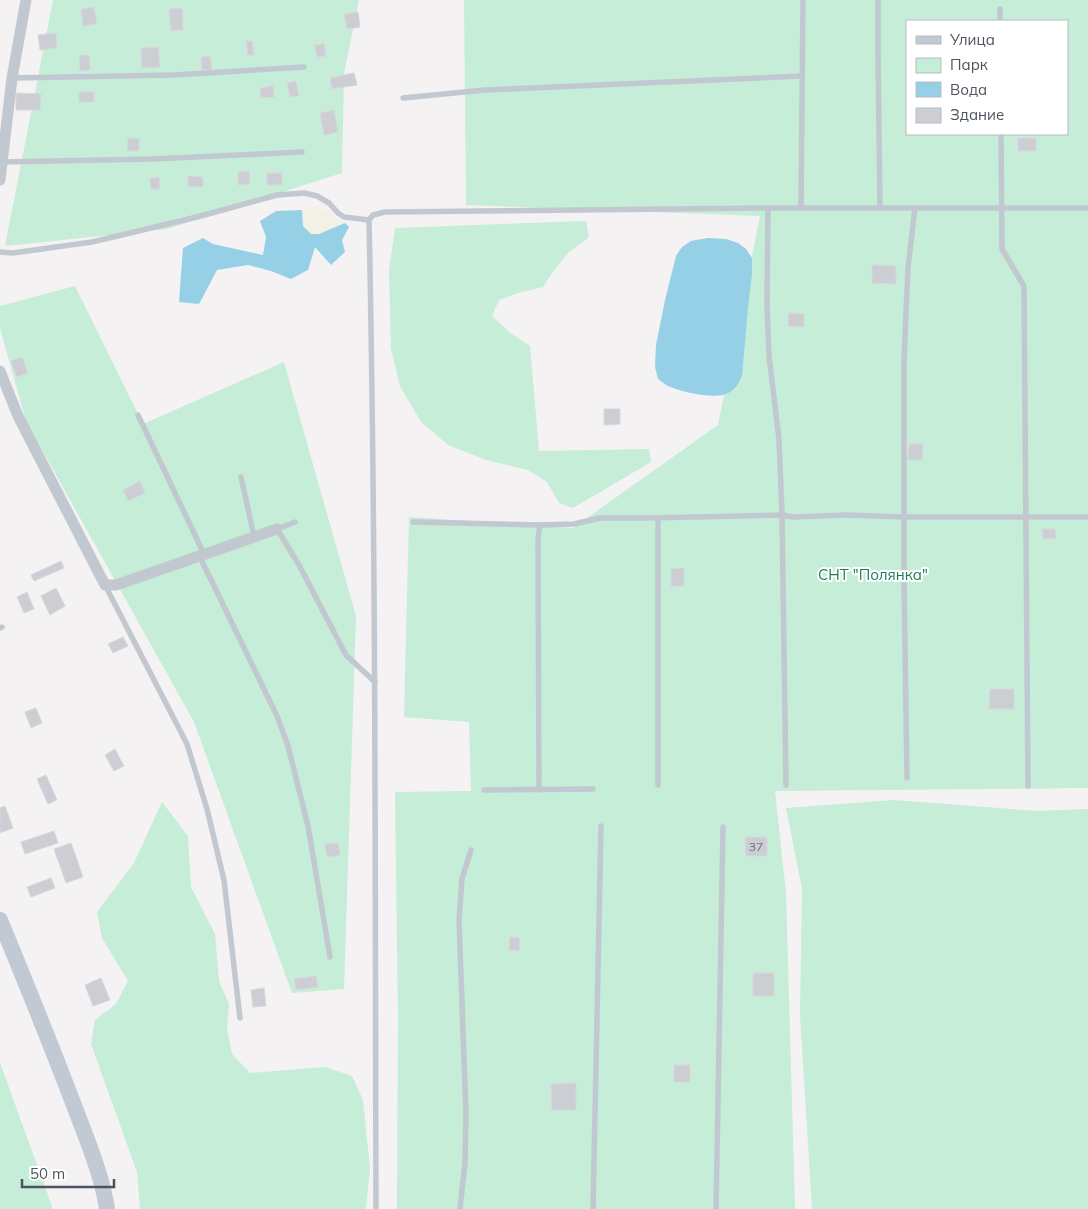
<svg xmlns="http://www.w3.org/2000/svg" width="1088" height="1209" viewBox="0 0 1088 1209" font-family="Mulish,sans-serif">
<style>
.green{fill:#c5edd8;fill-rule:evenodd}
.sand{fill:#f3f0e5}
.water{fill:#95d0e7}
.building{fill:#ccced4;stroke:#d7d8dd}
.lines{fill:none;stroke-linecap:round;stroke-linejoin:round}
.lane{stroke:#c1c8cf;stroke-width:5.5}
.street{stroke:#c1c8cf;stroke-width:11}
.secondary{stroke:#c1c9d4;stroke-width:16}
.labels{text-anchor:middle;stroke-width:4;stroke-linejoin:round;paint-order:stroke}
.number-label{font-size:12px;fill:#6b727c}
.park-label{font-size:15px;fill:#1f7c55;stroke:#fff}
</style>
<rect width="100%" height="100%" fill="#f4f2f2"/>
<g class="green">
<path d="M53,0H359L344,74L342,173L167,229L5,246Z"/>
<path d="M464,0H1088V788L775,791L786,893L795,1209H397L398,1016L395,792L471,791L469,722L404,717L409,517L573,528L718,425L760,216L466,205ZM907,21H1067V134H907Z"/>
<path d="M586,221L589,237L568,253L554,270L543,287L518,293L499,300L492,316L509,332L530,346L539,451L649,449L651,462L573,508L559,503L547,482L528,470L486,460L448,445L421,422L400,386L391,349L389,271L395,228Z"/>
<path d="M75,286L143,424L284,362L356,616L344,989L292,993L194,722L26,421L0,328V306Z"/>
<path d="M894,800L1036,811L1088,809V1209H812L800,1015L802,889L786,808Z"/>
<path d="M162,802L188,836L191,887L215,934L219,981L229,1004L227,1029L232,1054L250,1073L325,1067L352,1076L363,1100L370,1169L366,1209H140L137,1172L91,1044L95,1020L116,1004L128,981L102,938L97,912L134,863Z"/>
<path d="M0,1063L53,1209H0Z"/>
</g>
<path class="sand" d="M315,207L328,211L336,219L345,223L319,234H311L303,226L302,210Z"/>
<g class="water">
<path d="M302,210L303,226L311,234H319L345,223L349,227L342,240L345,252L331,265L315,247L308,270L291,279L271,271L248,265L217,270L199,304L179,302L183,248L203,238L213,244L263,255L266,237L260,221L276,211Z"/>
<path d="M708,238L726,239L738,243L746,249L752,258V274L748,307L742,376C739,383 736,388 730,392C717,401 682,392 668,386C664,384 661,381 658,379L655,367L656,345L665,300L676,256L682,247L691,241Z"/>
</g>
<g class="building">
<path d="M94,7L97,24L83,26L81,9Z"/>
<path d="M182,8L183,30L171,31L169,9Z"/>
<path d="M358,12L360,27L347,29L344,14Z"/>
<path d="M56,33L57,48L40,50L38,35Z"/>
<path d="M246,41H252L254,55H248Z"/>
<path d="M324,44L326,56L317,57L315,45Z"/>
<path d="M158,47L160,67L142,68L141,48Z"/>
<path d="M79,55H89L90,70L80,71Z"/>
<path d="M210,56L212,69L202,70L201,57Z"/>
<path d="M354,73L357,85L332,89L330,78Z"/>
<path d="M296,81L299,96L290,97L287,83Z"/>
<path d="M273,86L274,97L261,98L260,88Z"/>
<rect x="79" y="92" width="15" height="10"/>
<path d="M16,93L41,94L40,110H16Z"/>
<path d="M334,110L338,132L324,135L320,113Z"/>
<path d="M128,138L139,139V151H127Z"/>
<rect x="1018" y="138" width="18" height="13"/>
<path d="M249,171L250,184L238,185V172Z"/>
<rect x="267" y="173" width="15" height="12"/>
<path d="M188,176L203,177V187L188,186Z"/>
<path d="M159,177L160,189H151L150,178Z"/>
<path d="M872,265L896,266V284L872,283Z"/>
<path d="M789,313L804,314V327L788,326Z"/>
<path d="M22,357L28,373L17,377L11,361Z"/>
<path d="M604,409H620V424L604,425Z"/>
<path d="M909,444H923L922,460H908Z"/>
<path d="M140,481L145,493L128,501L123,490Z"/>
<path d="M1042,529H1055L1056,538L1043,539Z"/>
<path d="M61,561L64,568L34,581L31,575Z"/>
<path d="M684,568V586H671V569Z"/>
<path d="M56,588L65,606L50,615L41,596Z"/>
<path d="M27,592L34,609L24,613L17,597Z"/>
<path d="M123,637L128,646L113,653L108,644Z"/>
<path d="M990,689H1014V709H989Z"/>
<path d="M36,708L42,723L31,728L25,712Z"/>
<path d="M115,749L124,766L114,771L105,755Z"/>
<path d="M46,775L57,800L48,804L37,779Z"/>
<path d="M5,806L13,828L0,833V808Z"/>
<path d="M54,831L58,843L25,854L21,842Z"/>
<path d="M745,837H767V856H746Z"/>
<path d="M71,843L83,877L66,883L54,849Z"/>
<path d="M338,843L340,855L327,857L325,844Z"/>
<path d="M51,878L55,888L31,897L27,887Z"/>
<path d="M510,937L520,938L519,951L509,950Z"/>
<rect x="753" y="973" width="21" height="23"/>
<path d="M316,976L318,987L296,990L294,979Z"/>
<path d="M101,978L110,1000L93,1006L85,985Z"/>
<path d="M264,988L266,1006L253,1007L251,990Z"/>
<rect x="674" y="1065" width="16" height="17"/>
<path d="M576,1083V1110H552L551,1084Z"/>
</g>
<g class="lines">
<g class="lane">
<path d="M878,0V54L880,208"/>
<path d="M1000,9V21"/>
<path d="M12,78L174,75L304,67"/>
<path d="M403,98L485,90L802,76"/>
<path d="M1001,134L1002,249L1024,286L1028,786"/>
<path d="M2,162L152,159L302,152"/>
<path d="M768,208L767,304L769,356L779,439L782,515L786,785"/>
<path d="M801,208L803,0"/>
<path d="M0,252L13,253L92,242L197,217L277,195L304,193L317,196L329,203L338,213L344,217L369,220"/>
<path d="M138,415L204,554"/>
<path d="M241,477L254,536"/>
<path d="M658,518V785"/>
<path d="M295,522L277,529L299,565L346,655L375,682"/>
<path d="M413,522L540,525L574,524L600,518H645L782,515L793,517L847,515L904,517H1088"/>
<path d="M199,555L277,716L288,746L308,826L330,957"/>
<path d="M105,585L187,744L207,809L224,880L240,1018"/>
<path d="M0,628L2,627"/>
<path d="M907,778L904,580V361L908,267L915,208"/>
<path d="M484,790L593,789"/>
<path d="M539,790L538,539L540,525"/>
<path d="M376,1209C375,879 376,550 369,220L373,215L385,212L768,208H1088"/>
<path d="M460,1209L465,1163L466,1114L459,920L462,879L471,850"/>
<path d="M593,1209L601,826"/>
<path d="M716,1209L723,827"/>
</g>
<g class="street">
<path d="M0,180L12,78L26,0"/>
<path d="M0,371L18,416L105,585H116L277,529"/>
</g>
<path class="secondary" d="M0,920C26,983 51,1045 75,1108C87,1140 102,1175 107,1209"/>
</g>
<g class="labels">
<g class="number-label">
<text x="756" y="851">37</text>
</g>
<g class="park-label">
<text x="873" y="580">СНТ "Полянка"</text>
</g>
</g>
<rect x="906" y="20" width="162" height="115" fill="#ffffff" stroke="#b7bbbf"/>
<rect x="916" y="36" width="25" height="8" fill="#c1c9d4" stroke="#b7bbbf"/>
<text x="950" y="45" font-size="15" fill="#4b545e">Улица</text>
<rect x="916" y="58" width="25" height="15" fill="#c5edd8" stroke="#b7bbbf"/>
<text x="950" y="70" font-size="15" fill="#4b545e">Парк</text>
<rect x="916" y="82" width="25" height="15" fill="#95d0e7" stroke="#b7bbbf"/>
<text x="950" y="95" font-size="15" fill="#4b545e">Вода</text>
<rect x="916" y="108" width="25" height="15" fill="#ccced4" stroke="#b7bbbf"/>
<text x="950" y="120" font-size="15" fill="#4b545e">Здание</text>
<path d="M22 1179v8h92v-8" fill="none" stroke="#4b545e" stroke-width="2.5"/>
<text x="30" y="1179" font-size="15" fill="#4b545e" stroke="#ffffff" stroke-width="4" paint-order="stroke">50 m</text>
</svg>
